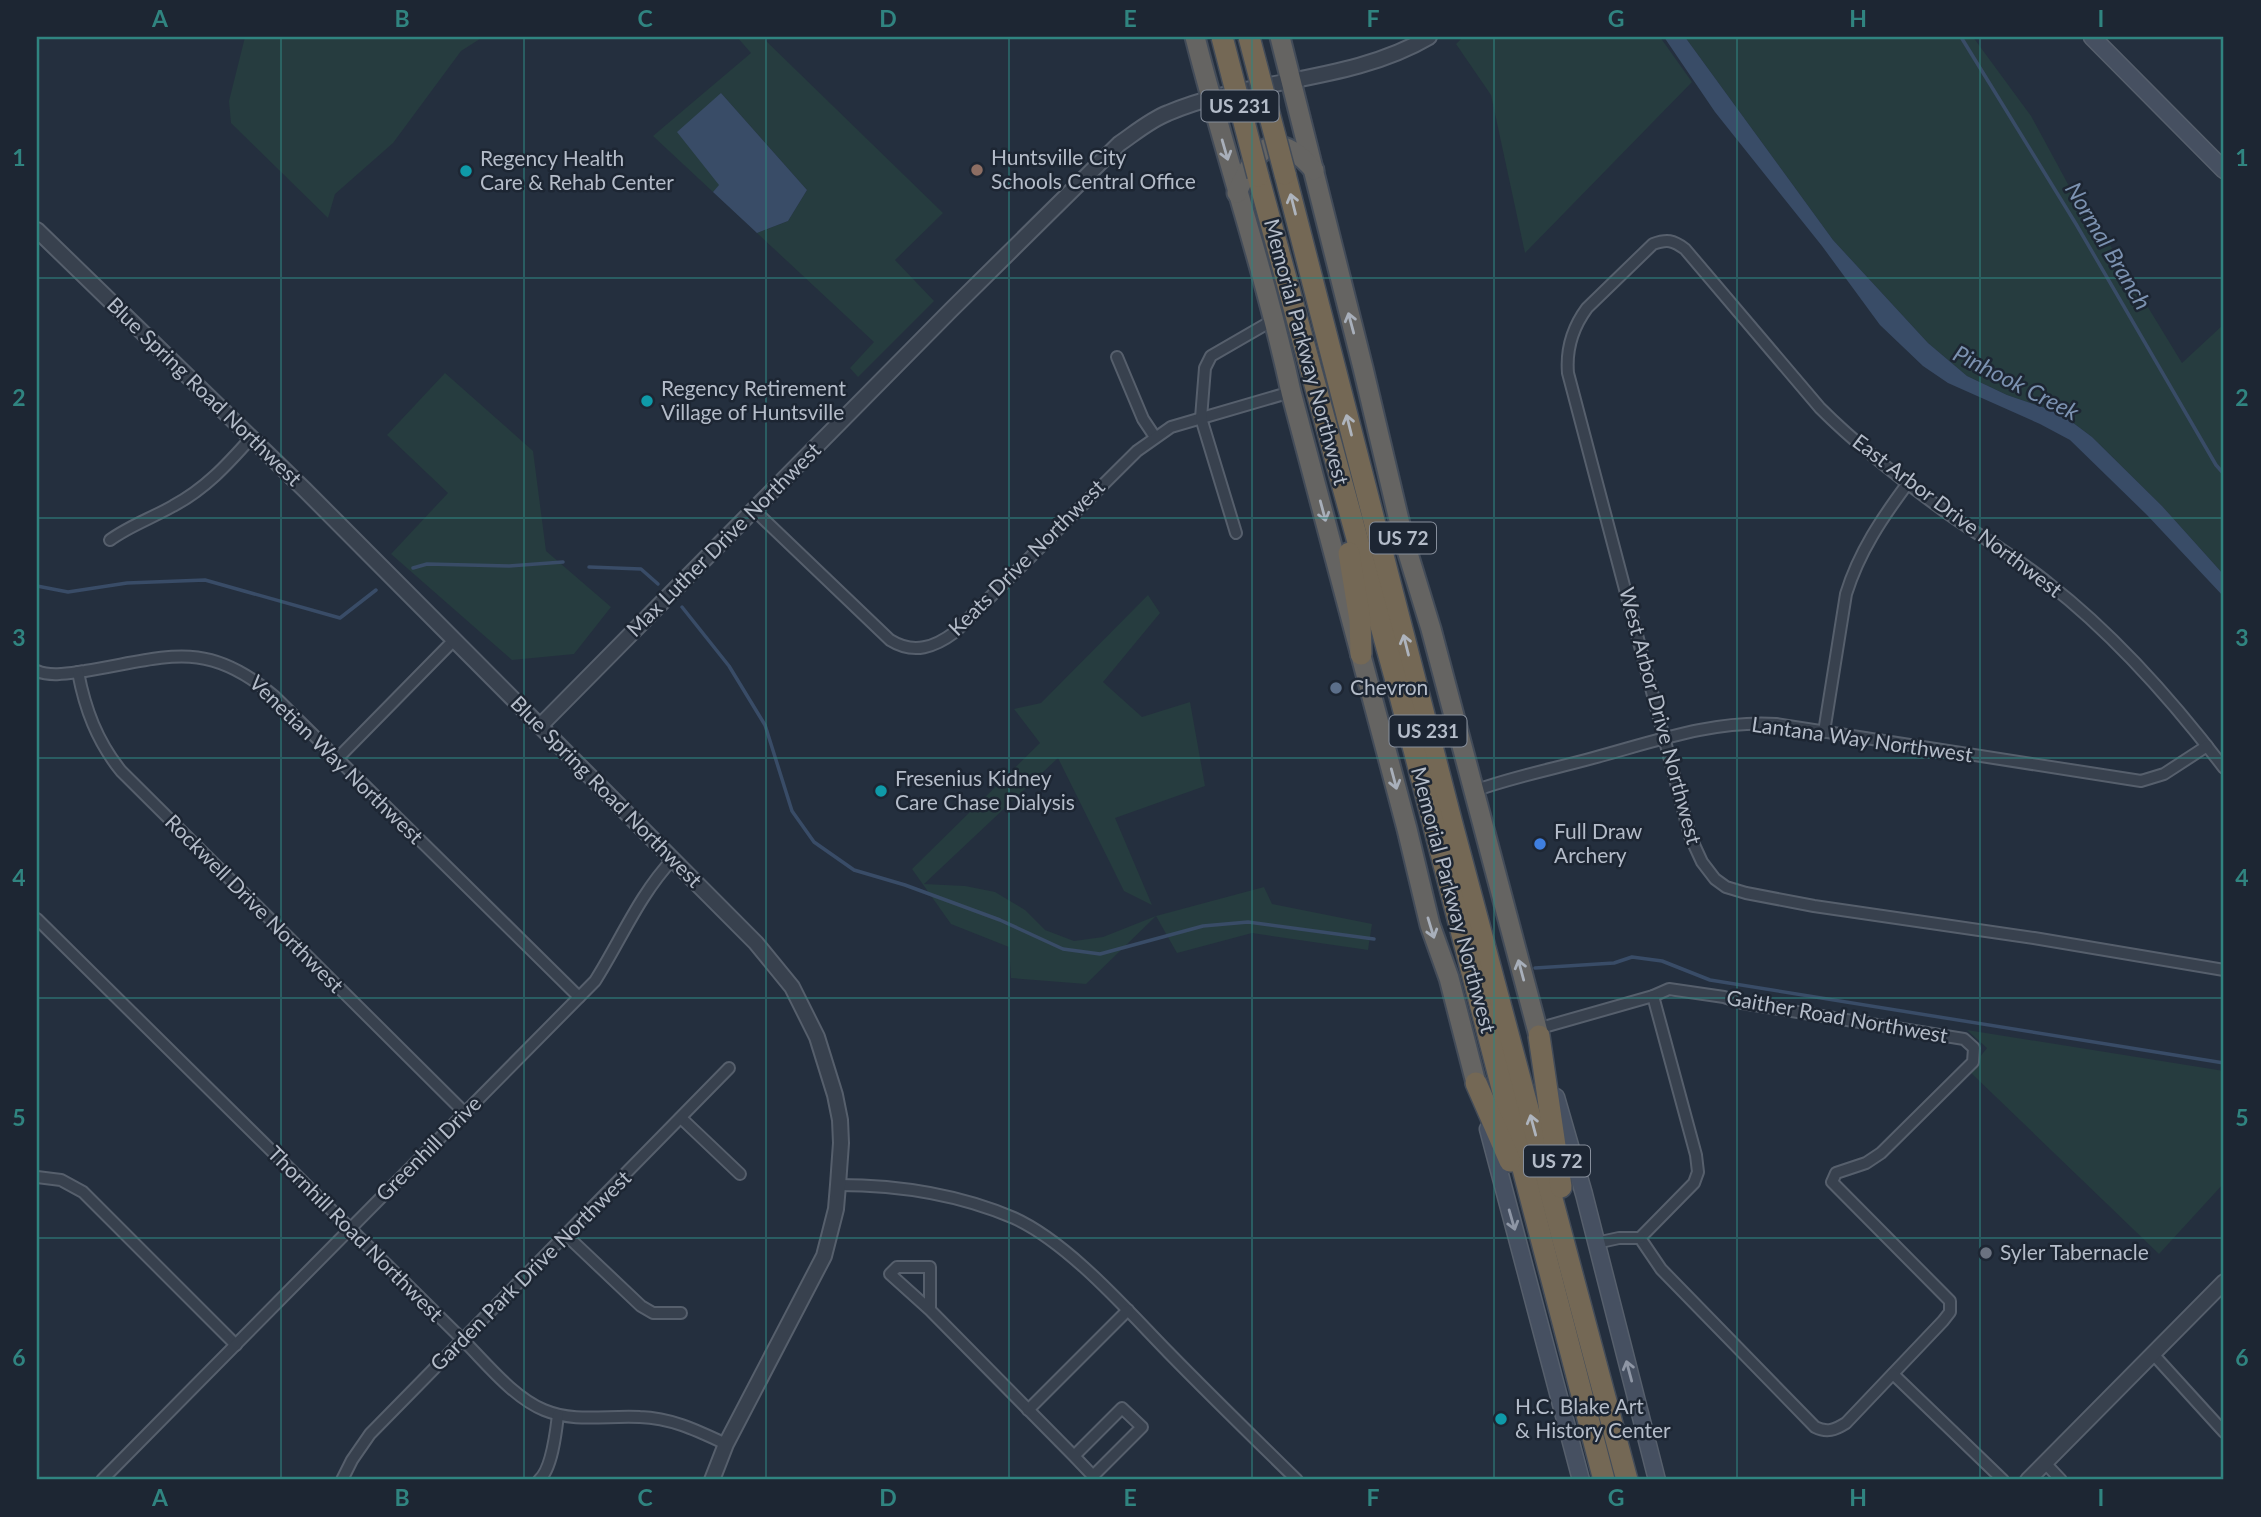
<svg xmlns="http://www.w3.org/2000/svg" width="2261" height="1517" viewBox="0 0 2261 1517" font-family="Lato,sans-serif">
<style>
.green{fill:#263c3f}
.water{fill:#394c67}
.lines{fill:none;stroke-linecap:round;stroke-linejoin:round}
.stream{stroke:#394c67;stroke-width:3.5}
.minor-casing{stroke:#565f6c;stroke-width:14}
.tertiary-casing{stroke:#565f6c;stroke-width:18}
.secondary-casing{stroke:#565f6c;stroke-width:19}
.trunk-casing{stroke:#434c59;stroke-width:23}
.motorway-casing{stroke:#434c59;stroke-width:24}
.minor{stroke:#38414e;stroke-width:10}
.tertiary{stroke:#38414e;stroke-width:14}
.secondary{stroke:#465061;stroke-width:16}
.trunk{stroke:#656462;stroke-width:19}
.motorway{stroke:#746855;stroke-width:21}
.motorway-bridge-casing{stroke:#434c59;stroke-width:24;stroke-linecap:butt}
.motorway-bridge{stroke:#746855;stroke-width:21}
.oneway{stroke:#a8afba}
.oneway2{stroke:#aeb4bd}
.oneway3{stroke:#8e96a5}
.grid{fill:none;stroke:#308480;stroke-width:2;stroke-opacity:0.55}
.education-dot{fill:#8d6e63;stroke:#1d2633;stroke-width:2.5}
.culture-dot{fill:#0f9aa8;stroke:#1d2633;stroke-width:2.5}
.service-dot{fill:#5c6f8a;stroke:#1d2633;stroke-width:2.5}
.shop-dot{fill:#3f7fe0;stroke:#1d2633;stroke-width:2.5}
.worship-dot{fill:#6b7280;stroke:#1d2633;stroke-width:2.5}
.labels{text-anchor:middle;stroke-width:5;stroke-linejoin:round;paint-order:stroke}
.shield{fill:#1d2633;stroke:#878f9c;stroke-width:2}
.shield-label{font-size:19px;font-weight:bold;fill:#b4bcc9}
.poi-label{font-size:21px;fill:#b4bcc9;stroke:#1d2633;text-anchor:start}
.street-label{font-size:21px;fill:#b4bcc9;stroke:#1d2633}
.water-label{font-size:23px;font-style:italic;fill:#7c92b1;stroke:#1d2633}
.neatline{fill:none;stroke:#308480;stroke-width:2.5}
.grid-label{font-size:23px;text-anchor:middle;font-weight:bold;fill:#308480}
</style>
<rect width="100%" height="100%" fill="#242f3e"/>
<g class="green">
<path d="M245,37H483L461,51L393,143L335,194L328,218L231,123L229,101Z"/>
<path d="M737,37H762L943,213L895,260L934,301L858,377L850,368L874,342L757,233L788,221L807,190L721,93L719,186L713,192L653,136L751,53Z"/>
<path d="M1463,37H1660L1692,82L1525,253L1491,95L1456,44Z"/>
<path d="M1685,37H1973L2031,116L2076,199L2110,245L2182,363L2224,324V575L2162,506L2092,437L2060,413L2007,395L1967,376L1928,343L1833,240Z"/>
<path d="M445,373L533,451L546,551L611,607L574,654L512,660L391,554L448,493L387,435Z"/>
<path d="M1148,595L1160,613L1103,682L1142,717L1190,702L1205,786L1115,818L1152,905L1124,891L1058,758L924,884L965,886L995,892L1025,910L1045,930L1074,941L1103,937L1156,916L1264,887L1272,904L1372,924L1368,950L1252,933L1177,953L1156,916L1086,984L1011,978L1009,947L951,924L912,869L1040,743L1014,709L1041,703Z"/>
<path d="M1967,1030L2224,1071V1183L2159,1254L1969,1071L1987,1048Z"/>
</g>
<g class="water">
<path d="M1664,37H1685L1833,240L1928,343L1967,376L2007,395L2060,413L2092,437L2162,506L2224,575V597L2147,515L2070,440L2040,424L1948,383L1923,366L1880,325L1822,246L1715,112Z"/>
<path d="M721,93L807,190L788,221L757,233L713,192L719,185L677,132Z"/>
</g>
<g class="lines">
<g class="stream">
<path d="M1961,37L2076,224L2216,465L2224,474"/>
<path d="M589,567L641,569L658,584"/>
<path d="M413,568L427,564L509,566L563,562"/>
<path d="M37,586L68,592L127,583L205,580L340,618L376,590"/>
<path d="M682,607L729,666L765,725L792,811L814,842L854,870L905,885L1000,920L1063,949L1100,954L1203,926L1248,922L1374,939"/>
<path d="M1535,968L1614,963L1632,957L1662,961L1710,980L2224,1063"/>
</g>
<g class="minor-casing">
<g id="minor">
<path d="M1117,357L1143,419L1155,437"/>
<path d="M754,510L890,640C914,655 935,647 955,632L1137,451L1171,427L1291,392"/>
<path d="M1236,533L1201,418L1205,368L1211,356L1275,319"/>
<path d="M110,540C129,526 152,518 173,506C205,489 227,465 251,438"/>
<path d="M37,671C51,677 70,673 85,671C166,658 205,637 274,696L579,997"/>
<path d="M78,672C85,709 97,741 121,771L465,1113"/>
<path d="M1824,732L1846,594C1859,552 1882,518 1908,483"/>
<path d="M337,759L455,639"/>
<path d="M2224,768C2173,701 2115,635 2048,583C2016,557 1981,537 1947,513C1903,481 1859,447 1820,408L1685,249C1673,240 1667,239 1653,244L1587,308C1573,327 1566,349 1568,373L1690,836L1702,862L1715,879L1726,887L1746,893L1814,906L2034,938L2224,970"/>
<path d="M1474,791C1512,777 1553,769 1593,758C1653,742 1713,720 1776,724L2141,781L2164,774L2207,746"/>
<path d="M37,919L463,1340C487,1364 513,1397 544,1410C575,1423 608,1415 640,1417C672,1418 698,1431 726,1444"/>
<path d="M1537,1029L1653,996L1669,989L1724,997L1742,1003L1964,1039L1974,1048L1973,1062L1881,1153L1866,1163L1836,1173L1832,1182L1950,1301V1312L1943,1321L1846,1423C1835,1430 1827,1433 1815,1427L1661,1269L1640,1238"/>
<path d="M681,1118L740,1174"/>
<path d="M37,1177L61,1180L83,1192L236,1345"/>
<path d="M838,1185C898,1185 958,1194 1014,1218C1069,1243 1127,1310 1169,1353C1211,1396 1254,1438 1297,1480"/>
<path d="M566,1235L641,1306L653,1313H681"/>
<path d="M1640,1238L1694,1183L1698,1172L1696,1155L1653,996"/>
<path d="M1596,1243L1619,1238H1640"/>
<path d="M930,1310V1267H897L890,1274L930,1310L1074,1456L1093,1476L1142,1427L1122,1408L1074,1456"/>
<path d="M2153,1354L2224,1432"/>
<path d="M1893,1374L2003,1480"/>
<path d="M1028,1410L1128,1310"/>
<path d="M2045,1463L2061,1480"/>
<path d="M102,1480L595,981C621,940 639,895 673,859"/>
<path d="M342,1480L352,1460L370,1434L729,1068"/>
<path d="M539,1480C552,1469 556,1432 558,1415"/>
</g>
</g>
<g class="tertiary-casing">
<g id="tertiary">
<path d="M37,230L305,490L756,943L792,987L817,1037L835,1095L840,1120L841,1143L838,1185L836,1209L824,1256L726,1444L712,1480"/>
<path d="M541,725L951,310L1119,144C1135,133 1150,120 1168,113C1250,78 1351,83 1429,37"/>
<path d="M2028,1480L2224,1282"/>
</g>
</g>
<g class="secondary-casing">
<g id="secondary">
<path d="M2092,37L2224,170"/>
<path d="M1556,1097L1584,1194L1657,1480"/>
<path d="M1488,1129L1581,1480"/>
</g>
</g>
<g class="trunk-casing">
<g id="trunk">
<path d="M1195,37C1225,156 1265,272 1291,392L1407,829L1430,925L1449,978L1476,1083"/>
<path d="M1280,37L1363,368L1403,537L1431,629L1539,1036"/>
<path d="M1237,193C1256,148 1274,125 1314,170"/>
</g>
</g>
<g class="motorway-casing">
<g id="motorway">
<path d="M1285,174L1451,820L1627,1480"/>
<path d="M1258,176L1399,692L1604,1480"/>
<path d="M1349,553L1360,620L1361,654"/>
<path d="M1539,1036L1561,1187"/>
<path d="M1476,1083L1510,1161"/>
</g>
</g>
<use href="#minor" class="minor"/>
<use href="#tertiary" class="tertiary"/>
<use href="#secondary" class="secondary"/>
<use href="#trunk" class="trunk"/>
<use href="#motorway" class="motorway"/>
<g class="motorway-bridge-casing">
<g id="motorway-bridge">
<path d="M1222,37L1258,176"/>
<path d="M1249,37L1285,174"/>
</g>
</g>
<use href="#motorway-bridge" class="motorway-bridge"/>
</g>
<defs><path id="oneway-shaft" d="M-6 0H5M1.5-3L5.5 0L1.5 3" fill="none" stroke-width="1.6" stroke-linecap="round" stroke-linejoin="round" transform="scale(1.75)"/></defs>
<g class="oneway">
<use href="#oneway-shaft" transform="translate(1225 150) rotate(74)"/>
<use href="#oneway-shaft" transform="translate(1351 323) rotate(-105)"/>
<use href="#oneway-shaft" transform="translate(1323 511) rotate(75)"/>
<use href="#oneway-shaft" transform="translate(1394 779) rotate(75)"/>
<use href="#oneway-shaft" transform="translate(1431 928) rotate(73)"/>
<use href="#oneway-shaft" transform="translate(1521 970) rotate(-105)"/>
</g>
<g class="oneway2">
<use href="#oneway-shaft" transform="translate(1293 204) rotate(-104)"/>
<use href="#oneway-shaft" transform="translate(1349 425) rotate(-104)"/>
<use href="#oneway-shaft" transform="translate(1406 645) rotate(-104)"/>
<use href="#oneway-shaft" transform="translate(1533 1125) rotate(-105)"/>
</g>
<g class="oneway3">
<use href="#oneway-shaft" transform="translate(1512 1220) rotate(74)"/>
<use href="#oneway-shaft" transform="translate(1629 1371) rotate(-105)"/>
</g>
<path class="grid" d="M281,37V1480M524,37V1480M766,37V1480M1009,37V1480M1252,37V1480M1494,37V1480M1737,37V1480M1980,37V1480M37,278H2224M37,518H2224M37,758H2224M37,998H2224M37,1238H2224"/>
<circle class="education-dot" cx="977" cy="170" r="7"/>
<g class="culture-dot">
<circle cx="466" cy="171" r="7"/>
<circle cx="647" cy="401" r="7"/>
<circle cx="881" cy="791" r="7"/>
<circle cx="1501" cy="1419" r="7"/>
</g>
<circle class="service-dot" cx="1336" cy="688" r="7"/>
<circle class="shop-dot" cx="1540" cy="844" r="7"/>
<circle class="worship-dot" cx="1986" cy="1253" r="7"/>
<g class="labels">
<g class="shield">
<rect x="1201.5" y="90.5" width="77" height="31" rx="5"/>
<rect x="1370" y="522.5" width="66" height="31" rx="5"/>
<rect x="1389.5" y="715.5" width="77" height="31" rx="5"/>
<rect x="1524" y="1145.5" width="66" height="31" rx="5"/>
</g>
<g class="shield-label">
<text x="1240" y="113">US 231</text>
<text x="1403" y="545">US 72</text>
<text x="1428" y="738">US 231</text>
<text x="1557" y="1168">US 72</text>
</g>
<g class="poi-label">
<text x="991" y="165">Huntsville City<tspan x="991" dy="24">Schools Central Office</tspan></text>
<text x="480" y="166">Regency Health<tspan x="480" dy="24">Care &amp; Rehab Center</tspan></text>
<text x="661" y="396">Regency Retirement<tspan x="661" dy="24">Village of Huntsville</tspan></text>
<text x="1350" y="695">Chevron</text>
<text x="895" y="786">Fresenius Kidney<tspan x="895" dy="24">Care Chase Dialysis</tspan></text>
<text x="1554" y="839">Full Draw<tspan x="1554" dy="24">Archery</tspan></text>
<text x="2000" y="1260">Syler Tabernacle</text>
<text x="1515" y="1414">H.C. Blake Art<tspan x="1515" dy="24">&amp; History Center</tspan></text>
</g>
<g class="street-label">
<text transform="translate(1306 352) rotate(75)" y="7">Memorial Parkway Northwest</text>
<text transform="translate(204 392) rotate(44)" y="7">Blue Spring Road Northwest</text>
<text transform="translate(1957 516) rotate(37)" y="7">East Arbor Drive Northwest</text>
<text transform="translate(724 540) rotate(-45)" y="7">Max Luther Drive Northwest</text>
<text transform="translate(1027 558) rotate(-45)" y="7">Keats Drive Northwest</text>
<text transform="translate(1660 716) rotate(75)" y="7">West Arbor Drive Northwest</text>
<text transform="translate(1862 740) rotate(8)" y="7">Lantana Way Northwest</text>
<text transform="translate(336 760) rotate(44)" y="7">Venetian Way Northwest</text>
<text transform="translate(606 792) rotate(45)" y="7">Blue Spring Road Northwest</text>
<text transform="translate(1453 900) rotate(75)" y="7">Memorial Parkway Northwest</text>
<text transform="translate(254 904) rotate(45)" y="7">Rockwell Drive Northwest</text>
<text transform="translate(1837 1017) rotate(10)" y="7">Gaither Road Northwest</text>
<text transform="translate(429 1149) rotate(-45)" y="7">Greenhill Drive</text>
<text transform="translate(355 1234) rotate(45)" y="7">Thornhill Road Northwest</text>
<text transform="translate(531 1271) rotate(-45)" y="7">Garden Park Drive Northwest</text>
</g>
<g class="water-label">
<text transform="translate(2108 246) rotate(59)" y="8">Normal Branch</text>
<text transform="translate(2016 383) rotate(27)" y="8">Pinhook Creek</text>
</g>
</g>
<rect width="2261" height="1517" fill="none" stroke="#1d2633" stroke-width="77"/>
<rect x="38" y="38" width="2184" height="1440" class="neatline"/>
<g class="grid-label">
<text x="160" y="27">A</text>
<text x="402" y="27">B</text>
<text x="645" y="27">C</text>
<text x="888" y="27">D</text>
<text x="1130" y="27">E</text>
<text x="1373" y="27">F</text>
<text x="1616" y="27">G</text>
<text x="1858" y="27">H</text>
<text x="2101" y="27">I</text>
<text x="19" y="166">1</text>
<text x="2242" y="166">1</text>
<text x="19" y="406">2</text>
<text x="2242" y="406">2</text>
<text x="19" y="646">3</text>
<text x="2242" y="646">3</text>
<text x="19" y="886">4</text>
<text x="2242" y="886">4</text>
<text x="19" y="1126">5</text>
<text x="2242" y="1126">5</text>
<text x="19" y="1366">6</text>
<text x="2242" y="1366">6</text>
<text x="160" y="1506">A</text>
<text x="402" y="1506">B</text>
<text x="645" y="1506">C</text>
<text x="888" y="1506">D</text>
<text x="1130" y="1506">E</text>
<text x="1373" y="1506">F</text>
<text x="1616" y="1506">G</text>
<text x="1858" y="1506">H</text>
<text x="2101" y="1506">I</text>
</g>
</svg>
